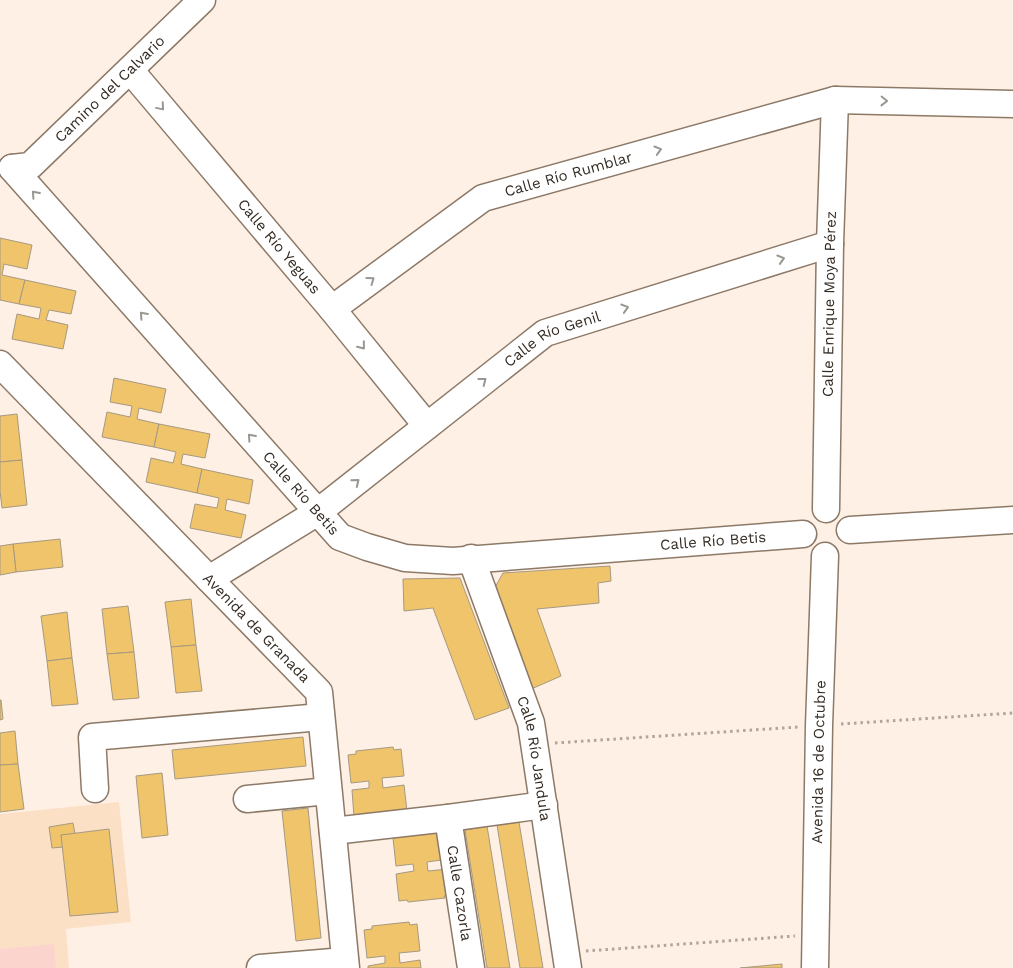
<svg xmlns="http://www.w3.org/2000/svg" width="1013" height="968" viewBox="0 0 1013 968" font-family="'Work Sans',sans-serif">
<style>
.built{fill:#fce0c6}
.green{fill:#fbd4ce}
.building{fill:#f0c46b;stroke:#a69981}
.lines{fill:none;stroke-linecap:round;stroke-linejoin:round}
.minor-casing{stroke:#8d7967;stroke-width:29}
.path{stroke:#b0a59a;stroke-width:3;stroke-dasharray:2.5 4;stroke-linecap:butt}
.minor{stroke:#fff;stroke-width:26}
.oneway{stroke:#9a9692}
.labels{text-anchor:middle;stroke-width:4.5;stroke-linejoin:round;paint-order:stroke}
.street-label{font-size:15px;fill:#342c24;stroke:#fff}
</style>
<rect width="100%" height="100%" fill="#fef0e4"/>
<path class="built" d="M119,802L131,922L66,929L69,968H0V814Z"/>
<path class="green" d="M54,944L56,968H0V949Z"/>
<g class="building">
<path d="M0,238L32,245L27,269L4,264L2,275L25,280L19,304L0,300Z"/>
<path d="M25,280L76,291L71,314L49,310L46,320L68,325L63,349L12,339L17,314L39,319L41,308L19,304Z"/>
<path d="M114,378L166,389L161,413L139,408L137,419L159,424L154,447L102,437L107,412L130,417L132,406L110,402Z"/>
<path d="M17,414L22,460L0,462V416Z"/>
<path d="M159,424L210,434L205,458L183,454L181,464L202,469L197,493L146,482L151,458L173,463L176,452L154,447Z"/>
<path d="M22,460L27,505L2,508L0,491V462Z"/>
<path d="M202,469L253,480L249,504L227,499L225,510L246,515L241,538L190,528L195,504L217,508L219,498L197,493Z"/>
<path d="M60,539L63,567L16,572L13,544Z"/>
<path d="M13,544L16,572L0,575V546Z"/>
<path d="M610,566L611,581L598,583L599,603L537,609L561,676L529,690L490,596L503,573Z"/>
<path d="M460,578L509,708L475,720L433,608L404,611L403,579Z"/>
<path d="M191,599L196,645L171,647L165,602Z"/>
<path d="M128,606L134,652L107,654L102,609Z"/>
<path d="M67,612L72,658L47,661L41,616Z"/>
<path d="M196,645L202,691L176,693L171,647Z"/>
<path d="M134,652L139,698L113,700L107,654Z"/>
<path d="M72,658L78,704L52,706L47,661Z"/>
<path d="M0,700H1L3,719L0,720Z"/>
<path d="M15,731L18,764L0,765V733Z"/>
<path d="M303,737L306,766L175,779L172,750Z"/>
<path d="M393,747L394,750L401,749L404,776L382,778L383,788L404,785L407,811L354,817L352,790L369,788V781L351,783L348,755L356,754V751Z"/>
<path d="M18,764L24,809L0,812V765Z"/>
<path d="M162,773L168,835L142,838L136,776Z"/>
<path d="M308,808L321,938L296,941L282,811Z"/>
<path d="M519,822L543,968H520L497,825Z"/>
<path d="M73,823L75,834L61,835L63,847L52,848L49,827Z"/>
<path d="M487,826L510,968H487L465,830Z"/>
<path d="M109,829L118,912L70,916L61,835Z"/>
<path d="M437,830L448,859L427,862L428,871L448,869L451,895L444,896L445,898L408,902L407,900L399,901L396,874L414,871L413,864L396,866L393,838L401,837V834Z"/>
<path d="M409,922L410,925L417,924L420,951L399,953L400,963L420,960L421,968H368V966L385,963V956L367,958L364,930L372,929V926Z"/>
<path d="M782,964V968H740Z"/>
</g>
<g class="lines">
<g class="minor-casing">
<g id="minor">
<path id="s1" d="M130,70L332,309L427,426"/>
<path id="s2" d="M12,168L340,537L367,547L405,558L453,561L803,534"/>
<path id="s3" d="M12,168L30,166L202,0"/>
<path id="s4" d="M332,309L483,198L835,100L1013,104"/>
<path id="s5" d="M0,364L319,692L346,968"/>
<path id="s6" d="M826,509L830,244L835,100"/>
<path d="M850,530L1013,520"/>
<path id="s7" d="M471,558L531,723L568,968"/>
<path id="s8" d="M209,579L318,512L545,333L830,244"/>
<path d="M95,789L92,737L321,717"/>
<path d="M247,799L328,791"/>
<path id="s9" d="M448,818L471,968"/>
<path d="M333,831L448,818L544,805"/>
<path d="M260,968L345,961"/>
<path id="s10" d="M815,968L819,726L825,556"/>
</g>
</g>
<g class="path">
<path d="M841,724L1013,713"/>
<path d="M555,743L798,727"/>
<path d="M586,951L795,936"/>
</g>
<use href="#minor" class="minor"/>
</g>
<defs><path id="oneway-chevron" d="M-2-3.5L2.5 0L-2 3.5" fill="none" stroke-width="1.6" stroke-linecap="round" stroke-linejoin="round" transform="scale(1.25)"/></defs>
<g class="oneway">
<use href="#oneway-chevron" transform="translate(884 101) rotate(1)"/>
<use href="#oneway-chevron" transform="translate(161 107) rotate(50)"/>
<use href="#oneway-chevron" transform="translate(658 150) rotate(-16)"/>
<use href="#oneway-chevron" transform="translate(35 194) rotate(-132)"/>
<use href="#oneway-chevron" transform="translate(781 259) rotate(-17)"/>
<use href="#oneway-chevron" transform="translate(371 280) rotate(-36)"/>
<use href="#oneway-chevron" transform="translate(625 308) rotate(-17)"/>
<use href="#oneway-chevron" transform="translate(143 315) rotate(-132)"/>
<use href="#oneway-chevron" transform="translate(362 346) rotate(51)"/>
<use href="#oneway-chevron" transform="translate(483 381) rotate(-38)"/>
<use href="#oneway-chevron" transform="translate(251 437) rotate(-132)"/>
<use href="#oneway-chevron" transform="translate(356 482) rotate(-39)"/>
</g>
<g class="labels">
<g class="street-label">
<text dy="5" stroke="none"><textPath href="#s3" startOffset="129">Camino del Calvario</textPath></text>
<text dy="5" stroke="none"><textPath href="#s4" startOffset="276">Calle Río Rumblar</textPath></text>
<text dy="5" stroke="none"><textPath href="#s1" startOffset="231">Calle Río Yeguas</textPath></text>
<text dy="5" stroke="none"><textPath href="#s6" startOffset="205">Calle Enrique Moya Pérez</textPath></text>
<text dy="5" stroke="none"><textPath href="#s8" startOffset="421">Calle Río Genil</textPath></text>
<text dy="5" stroke="none"><textPath href="#s2" startOffset="435">Calle Río Betis</textPath></text>
<text dy="5" stroke="none"><textPath href="#s2" startOffset="871">Calle Río Betis</textPath></text>
<text dy="5" stroke="none"><textPath href="#s5" startOffset="368">Avenida de Granada</textPath></text>
<text dy="5" stroke="none"><textPath href="#s7" startOffset="211">Calle Río Jandula</textPath></text>
<text dy="5" stroke="none"><textPath href="#s10" startOffset="206">Avenida 16 de Octubre</textPath></text>
<text dy="5" stroke="none"><textPath href="#s9" startOffset="76">Calle Cazorla</textPath></text>
</g>
</g>
</svg>
